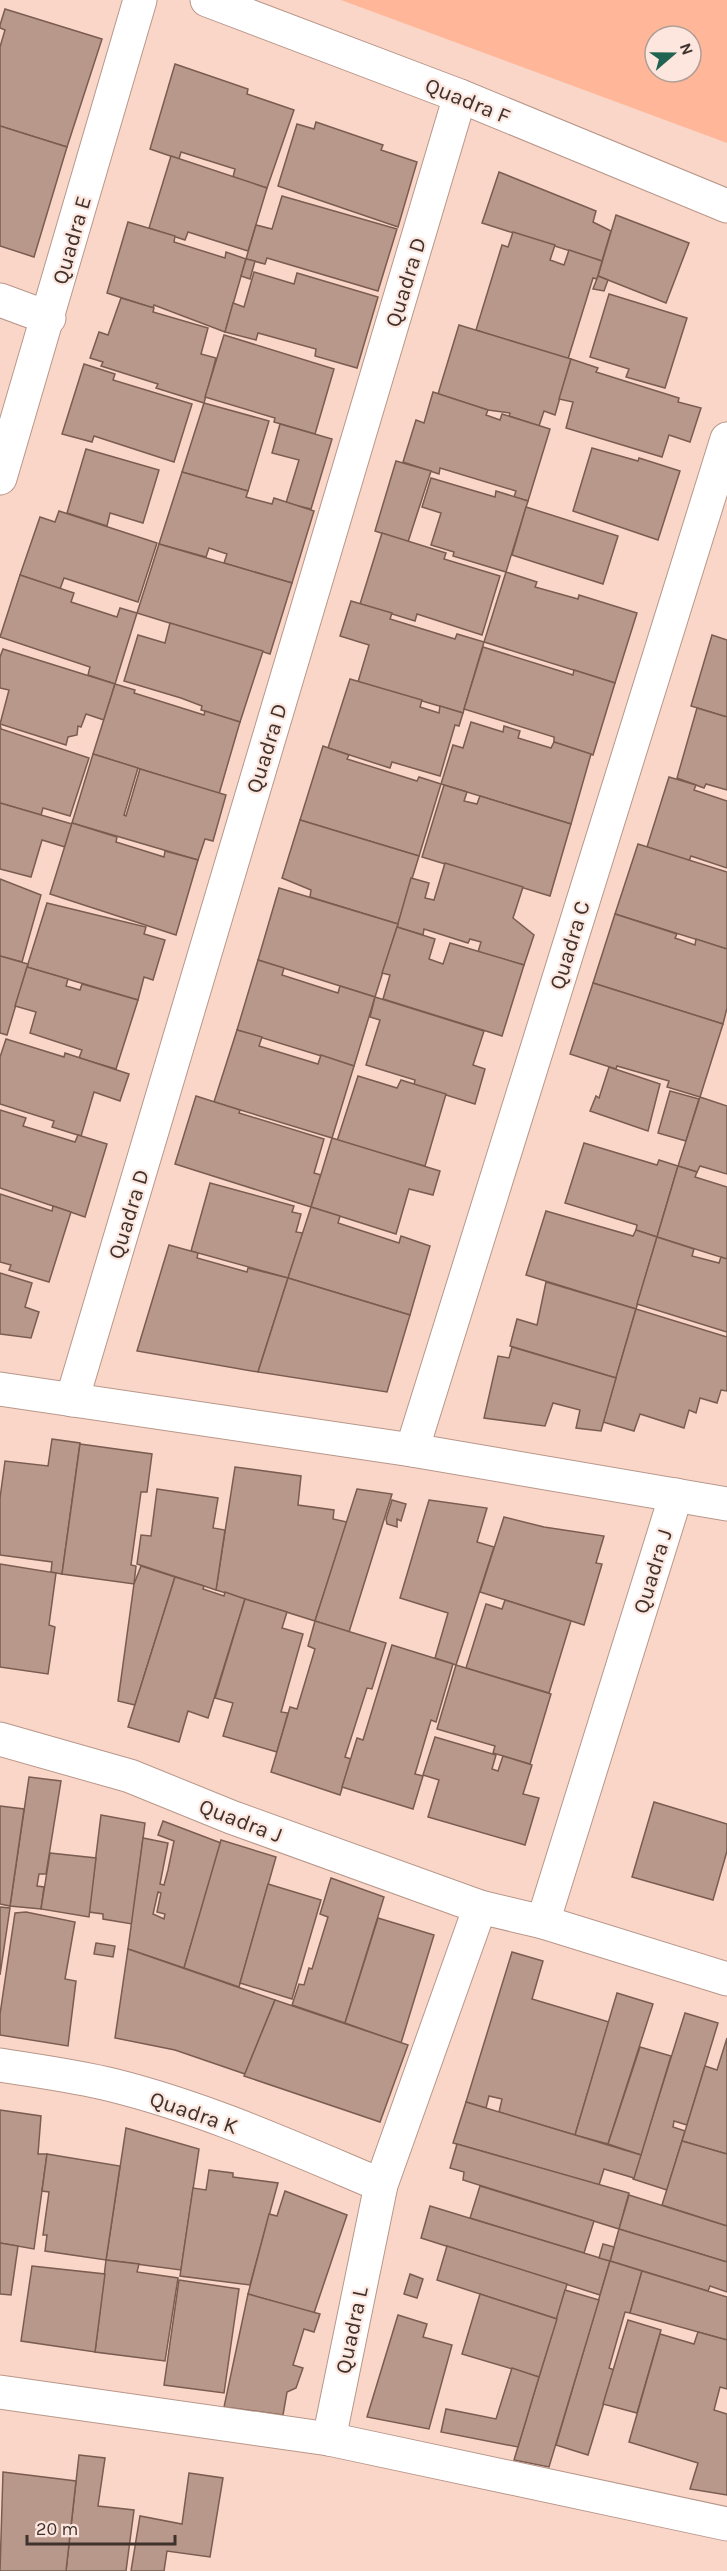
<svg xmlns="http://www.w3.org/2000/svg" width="727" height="2571" viewBox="0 0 727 2571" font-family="Karla,sans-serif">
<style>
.green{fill:#ffb699;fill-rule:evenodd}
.building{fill:#b8988b;stroke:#7a5c50;stroke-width:1.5;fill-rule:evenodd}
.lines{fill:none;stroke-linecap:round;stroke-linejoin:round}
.minor-casing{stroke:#b8978a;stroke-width:35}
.minor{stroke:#fff;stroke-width:33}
.labels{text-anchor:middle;stroke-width:4.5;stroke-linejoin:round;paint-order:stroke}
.street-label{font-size:22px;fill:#3f322d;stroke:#fce6de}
</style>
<rect width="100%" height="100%" fill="#f9d6c8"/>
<path class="green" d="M341,0H727V143ZM655,36H691V72H655Z"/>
<g class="building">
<path d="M5,9L102,39L67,147L0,126V47L5,30L0,28V25Z"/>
<path d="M175,64L248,89L247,94L294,110L267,188L233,177L235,169L181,152L179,159L150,149Z"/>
<path d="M316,122L383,145L381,150L417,162L398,227L278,186L297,124L314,129Z"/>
<path d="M0,126L67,147L34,257L0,246Z"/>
<path d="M171,156L267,188L248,251L188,232L185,240L149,228Z"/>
<path d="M499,172L596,211L593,222L611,231L602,261L482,223Z"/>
<path d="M282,196L397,229L378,291L267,258L265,264L246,259L256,225L272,229Z"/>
<path d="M616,215L689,243L666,303L598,276Z"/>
<path d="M128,222L175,236L174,242L225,258L226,252L246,259L225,332L154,305L153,308L107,293Z"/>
<path d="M513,232L555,245L550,260L564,265L569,250L602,261L597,279L593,278L568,359L476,330L502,245L508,247Z"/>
<path d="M246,259L255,261L250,279L241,276Z"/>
<path d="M254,272L294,284L297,273L378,297L357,368L315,356L316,349L258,333L256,340L225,332L233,303L244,307Z"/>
<path d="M598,276L608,280L604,291L593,289Z"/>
<path d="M609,294L687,318L665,388L626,377L629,369L590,357Z"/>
<path d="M121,298L154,308L153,312L208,328L201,354L216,358L204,403L156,388L158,384L101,366L103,362L90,358L99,332L108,335Z"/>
<path d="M459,325L571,359L555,415L544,411L539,426L509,416L510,413L488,410L438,394Z"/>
<path d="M224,335L334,369L315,434L274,422L275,418L205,397Z"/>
<path d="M571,359L598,368L596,372L679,398L678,402L701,408L690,442L669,435L662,457L566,428L573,402L559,399Z"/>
<path d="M84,364L115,374L113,380L192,404L174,462L94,436L92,442L62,434Z"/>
<path d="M433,392L488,410L486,415L500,420L502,414L550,429L528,501L514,497L516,491L440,468L439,474L403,462L416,420L424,423Z"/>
<path d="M204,403L269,421L248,491L182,472Z"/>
<path d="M280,424L332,439L311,509L286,503L299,460L272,453Z"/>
<path d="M592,448L638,461L639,458L680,471L658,540L573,511Z"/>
<path d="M86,449L159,470L143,523L110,513L107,526L67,513Z"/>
<path d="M396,461L431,471L408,542L375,531Z"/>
<path d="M182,472L248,491L246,497L272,504L274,498L314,511L292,583L224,563L227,554L209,548L206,557L159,544Z"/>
<path d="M431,478L495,497L496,491L528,501L506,572L453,556L454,552L431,545L441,513L422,507Z"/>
<path d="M526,507L618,536L603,584L512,555Z"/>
<path d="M59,511L157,543L138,602L64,578L60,589L20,575L40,517L55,522Z"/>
<path d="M382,533L446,553L444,559L500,576L482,635L417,614L415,621L360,604Z"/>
<path d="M159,544L292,583L270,654L137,613Z"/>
<path d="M506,572L537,582L535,587L578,599L579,595L637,613L615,683L484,642Z"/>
<path d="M20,575L74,593L71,602L117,617L120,608L137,613L115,684L88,675L90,667L0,637Z"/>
<path d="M351,601L392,613L390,619L455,639L457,634L484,642L463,713L358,682L369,645L340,636Z"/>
<path d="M170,623L263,651L240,722L201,710L202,706L181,698L124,681L138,635L165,643Z"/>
<path d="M712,635L727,640V717L691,706Z"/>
<path d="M483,647L573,675L574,670L615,683L593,755L554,742V737L464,709Z"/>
<path d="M3,649L115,684L104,720L86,714L81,727L78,726L77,735L68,737L66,745L0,724L9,690L0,688V657Z"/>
<path d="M350,679L422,700L420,707L439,713L440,706L463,713L459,726L455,725L440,776L392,762L390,768L328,748Z"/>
<path d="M115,684L135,690L134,693L204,715L205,711L240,722L219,794L93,754Z"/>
<path d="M697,708L727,717V790L706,784L704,788L677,778Z"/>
<path d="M471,722L503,732L504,726L520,731L518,738L551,748L554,742L591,754L571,824L441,784L453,745L463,748Z"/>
<path d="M0,724L1,729L89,758L70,816L43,808L41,815L0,803Z"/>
<path d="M323,746L349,755L347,759L417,781L419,777L441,784L419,856L300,820Z"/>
<path d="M93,754L138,768L124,815L126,816L140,769L226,795L213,841L205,839L198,860L72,823Z"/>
<path d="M669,777L696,785L694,790L727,801V868L691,856L689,861L647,847Z"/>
<path d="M444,785L467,792L464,801L477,804L480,796L571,824L550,896L422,857Z"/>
<path d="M0,803L72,824L65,847L42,840L31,877L0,869Z"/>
<path d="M300,820L419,856L398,924L310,897L311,890L282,878Z"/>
<path d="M72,823L117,837L116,842L164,857L165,851L198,860L176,935L50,894Z"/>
<path d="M638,844L727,872V949L615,914Z"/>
<path d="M445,863L523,887L513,918L534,935L524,965L478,952L481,942L470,939L468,943L424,929L423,935L397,927L411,878L429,883L425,898L434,900Z"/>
<path d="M0,879L41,895L22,962L0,956Z"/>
<path d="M279,888L398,924L375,997L258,960Z"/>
<path d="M47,903L146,927L144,934L165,940L153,980L144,977L138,1000L27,967Z"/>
<path d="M615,914L677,934L675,938L695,945L696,939L727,949V1008L723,1024L593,983Z"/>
<path d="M397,927L435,939L429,959L443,964L450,943L524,965L502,1036L383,999L390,975L382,973Z"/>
<path d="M0,956L28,964L7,1035L0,1033Z"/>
<path d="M258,960L284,968L282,975L338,993L340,986L375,997L354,1066L237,1030Z"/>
<path d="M27,967L68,979L66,986L80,990L82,984L138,1000L116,1069L79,1058L82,1050L30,1033L36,1012L15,1006Z"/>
<path d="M593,983L723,1024L700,1097L667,1087L669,1081L617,1066L616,1069L570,1054Z"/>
<path d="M375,997L484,1031L473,1065L485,1069L475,1104L414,1085L415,1080L366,1065L380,1020L370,1017Z"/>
<path d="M237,1030L262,1037L259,1046L318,1064L321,1055L354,1066L332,1138L214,1102Z"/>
<path d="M6,1039L64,1057L65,1053L129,1074L120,1101L94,1092L81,1136L52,1127L54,1121L0,1104V1057Z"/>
<path d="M609,1067L660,1084L648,1131L590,1111L596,1096L599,1098Z"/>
<path d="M358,1076L397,1088L401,1080L446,1094L425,1166L337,1141Z"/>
<path d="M670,1091L699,1099L686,1141L658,1133Z"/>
<path d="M196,1096L240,1110L239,1113L324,1139L314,1173L321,1175L311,1207L175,1164Z"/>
<path d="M700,1097L727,1106V1174L700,1166L697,1172L678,1166Z"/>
<path d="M0,1110L26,1118L23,1126L75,1142L78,1135L107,1144L85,1217L0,1188Z"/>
<path d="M332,1138L440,1171L433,1195L409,1189L396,1234L311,1207Z"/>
<path d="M584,1143L657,1165L659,1160L678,1166L657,1237L636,1230L637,1225L565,1203Z"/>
<path d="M678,1166L697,1172L695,1177L727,1187V1259L657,1237Z"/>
<path d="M210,1183L294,1206L292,1212L301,1214L296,1232L303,1233L288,1278L191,1251Z"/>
<path d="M0,1194L52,1211L53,1206L71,1212L49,1282L9,1270L11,1265L0,1262Z"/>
<path d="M311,1207L340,1216L338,1223L399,1243L401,1236L430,1246L410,1315L288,1278Z"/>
<path d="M546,1211L633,1236L636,1230L657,1237L636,1309L526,1275Z"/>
<path d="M657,1237L694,1249L692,1256L719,1263L721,1257L727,1259V1337V1332L637,1304Z"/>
<path d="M169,1245L198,1253L197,1258L247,1272L248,1268L288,1278L258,1372L137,1351Z"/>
<path d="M0,1273L32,1283L25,1307L39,1312L31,1338L0,1334Z"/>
<path d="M288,1278L410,1315L387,1392L258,1372Z"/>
<path d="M546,1282L636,1309L616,1378L510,1346L517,1319L537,1325Z"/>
<path d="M636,1309L727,1337V1391L721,1390L717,1403L700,1398L696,1413L689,1410L684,1428L640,1414L634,1431L603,1422Z"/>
<path d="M512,1347L616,1378L601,1431L576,1428L580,1410L553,1403L545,1426L484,1418L498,1356L509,1358Z"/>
<path d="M52,1439L80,1443L62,1574L51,1572L52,1562L0,1555V1498L5,1461L48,1466Z"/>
<path d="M80,1444L152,1454L147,1492H141L131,1565L136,1566L134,1584L62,1574Z"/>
<path d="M235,1467L301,1476L298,1505L334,1510L333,1519L347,1522L315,1621L216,1590Z"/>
<path d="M157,1489L218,1498L213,1528L225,1530L216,1590L137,1564L141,1535L151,1536Z"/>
<path d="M357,1489L392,1494L349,1632L315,1621Z"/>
<path d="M392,1500L406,1504L401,1521L397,1519V1527L387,1524L386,1519Z"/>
<path d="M429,1500L487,1508L477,1542L494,1547L456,1665L435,1658L448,1613L400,1598Z"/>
<path d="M504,1517L544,1527L604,1536L596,1563L602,1564L584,1625L480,1592Z"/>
<path d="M0,1564L56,1573L49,1625L55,1627L48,1674L0,1667Z"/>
<path d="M141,1566L175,1577L135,1705L118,1701L134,1584Z"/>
<path d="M175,1577L204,1586L203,1589L224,1596L225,1592L245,1599L208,1718L188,1711L179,1742L128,1727Z"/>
<path d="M245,1599L287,1612L282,1628L303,1634L281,1712L288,1713L277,1752L223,1736L233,1703L215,1698Z"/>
<path d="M505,1600L571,1621L549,1693L466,1668L486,1604L502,1609Z"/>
<path d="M315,1621L386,1643L372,1689L367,1688L345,1757L351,1759L340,1795L271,1772L290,1707L297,1709L315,1649L308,1646Z"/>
<path d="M392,1645L453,1664L436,1722L431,1720L415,1774L423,1776L413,1809L342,1787L357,1738L363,1740Z"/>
<path d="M456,1665L551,1694L530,1764L493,1753L495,1746L437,1729Z"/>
<path d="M435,1737L496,1755L492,1769L498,1771L503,1756L532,1765L523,1794L539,1798L525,1845L428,1817L439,1780L423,1775Z"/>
<path d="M29,1777L61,1781L46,1874H39L37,1886L44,1887L41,1909L10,1906Z"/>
<path d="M654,1802L727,1824V1851L713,1900L632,1877Z"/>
<path d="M0,1806L24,1809L10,1906L0,1904Z"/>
<path d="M101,1815L145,1823L132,1924L103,1919V1914L89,1912Z"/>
<path d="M163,1821L221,1843L184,1968L128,1949L143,1838L168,1843L160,1884L164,1885L168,1870L174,1841L158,1835ZM158,1892L161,1893L157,1912L165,1914L164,1919L153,1914Z"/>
<path d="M221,1840L276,1857L239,1987L184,1968Z"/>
<path d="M50,1853L96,1858L89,1917L41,1909Z"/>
<path d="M331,1878L384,1897L345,2023L292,2005L299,1984L304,1985L309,1968L312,1969L328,1917L320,1914Z"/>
<path d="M268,1884L321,1900L292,1999L240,1983Z"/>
<path d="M0,1907L10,1908L0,1975Z"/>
<path d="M26,1912L75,1922L65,1979L76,1981L68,2046L0,2035V2014L15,1913Z"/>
<path d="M378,1918L434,1935L401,2043L345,2023Z"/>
<path d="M96,1943L115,1946L113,1957L94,1954Z"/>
<path d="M128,1949L275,2000L245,2074L175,2050L115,2038Z"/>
<path d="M512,1952L543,1961L532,1999L609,2022L575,2135L499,2112L502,2099L489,2096L486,2108L466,2102Z"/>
<path d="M617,1993L653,2004L608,2144L575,2135Z"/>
<path d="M275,2000L408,2045L380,2122L244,2076Z"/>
<path d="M685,2013L718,2023L687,2125L674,2121L673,2127L685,2131L667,2190L633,2179Z"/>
<path d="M727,2038V2154L682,2141L705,2066L717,2070Z"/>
<path d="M640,2047L671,2056L641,2155L608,2144Z"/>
<path d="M466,2102L641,2155L634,2178L604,2169L599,2185L453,2143Z"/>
<path d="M0,2110L41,2116L38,2154H47L34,2249L0,2243Z"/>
<path d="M126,2128L199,2149L181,2270L106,2260Z"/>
<path d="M682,2141L727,2154V2226L662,2205Z"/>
<path d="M457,2144L629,2193L619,2229L463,2180L464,2172L450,2168Z"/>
<path d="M47,2154L120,2166L106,2260L45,2251L47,2235H43L49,2192L42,2191Z"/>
<path d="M209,2170L233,2173V2177L278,2183L250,2285L180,2276L193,2188L206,2190Z"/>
<path d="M480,2186L594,2221L584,2253L470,2218Z"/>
<path d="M285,2191L347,2215L314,2313L248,2294L269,2214L277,2216Z"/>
<path d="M629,2195L727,2226V2262L619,2229Z"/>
<path d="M430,2206L610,2261L600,2295L421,2238Z"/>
<path d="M619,2229L727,2262V2292L710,2286L708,2291L610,2261Z"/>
<path d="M0,2243L18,2246L11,2295L0,2294Z"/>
<path d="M603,2244L614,2247L610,2261L599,2258Z"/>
<path d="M447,2246L567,2284L557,2319L437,2280Z"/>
<path d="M106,2260L139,2264L137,2272L178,2278L165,2361L95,2352Z"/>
<path d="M610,2261L642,2271L630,2313L625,2312L609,2368L614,2370L588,2455L556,2445Z"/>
<path d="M32,2266L105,2274L95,2352L21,2341Z"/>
<path d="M642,2271L727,2297V2340L630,2313Z"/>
<path d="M410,2274L423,2279L417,2298L404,2294Z"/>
<path d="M179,2280L239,2289L224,2393L164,2385Z"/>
<path d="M565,2290L599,2300L549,2467L514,2460Z"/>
<path d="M248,2294L320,2314L314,2332L304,2329L293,2365L303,2368L296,2388L287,2392L283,2415L224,2407Z"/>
<path d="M480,2294L557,2319L539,2377L462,2354Z"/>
<path d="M398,2315L427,2324L423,2337L452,2345L429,2429L367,2417Z"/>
<path d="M628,2320L661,2330L637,2413L603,2404Z"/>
<path d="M698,2332L727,2340V2389L720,2387L714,2410L727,2414V2495L690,2489L698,2463L629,2442L660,2334L694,2344Z"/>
<path d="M512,2368L539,2377L518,2447L441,2432L446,2409L496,2419Z"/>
<path d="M79,2455L105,2458L98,2506L134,2510L126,2571H66Z"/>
<path d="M3,2472L76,2481L66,2571H0Z"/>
<path d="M189,2473L223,2478L210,2557L167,2551L164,2571H131L140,2516L182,2524Z"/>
</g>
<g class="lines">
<g class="minor-casing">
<g id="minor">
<path d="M207,0L460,96L727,206"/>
<path d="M0,300L49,318"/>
<path d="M0,478L140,0"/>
<path d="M0,1389L412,1450L727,1504"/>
<path d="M72,1400L460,96"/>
<path d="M412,1450L727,439"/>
<path d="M0,1739L130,1776L231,1817L480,1907L543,1922L727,1979"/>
<path d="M543,1922L676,1495"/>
<path d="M0,2065C37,2071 76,2076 112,2085C205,2108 293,2148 381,2185"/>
<path d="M0,2392L329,2439L727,2524"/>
<path d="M329,2439L381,2185L480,1907"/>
</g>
</g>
<use href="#minor" class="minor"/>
</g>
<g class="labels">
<g class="street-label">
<text transform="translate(468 100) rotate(22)" y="8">Quadra F</text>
<text transform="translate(71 240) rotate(-74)" y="8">Quadra E</text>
<text transform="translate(405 282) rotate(-73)" y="8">Quadra D</text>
<text transform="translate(266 748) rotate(-73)" y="8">Quadra D</text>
<text transform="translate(569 945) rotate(-73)" y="8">Quadra C</text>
<text transform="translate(128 1214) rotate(-73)" y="8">Quadra D</text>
<text transform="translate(652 1571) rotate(-73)" y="8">Quadra J</text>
<text transform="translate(241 1820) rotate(21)" y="8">Quadra J</text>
<text transform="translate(194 2112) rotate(19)" y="8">Quadra K</text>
<text transform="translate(351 2330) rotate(-78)" y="8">Quadra L</text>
</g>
</g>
<g transform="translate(673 54) rotate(70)"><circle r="28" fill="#fce6de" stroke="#b09e97" stroke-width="1.5"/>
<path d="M0-4.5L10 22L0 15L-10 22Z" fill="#206352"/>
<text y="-9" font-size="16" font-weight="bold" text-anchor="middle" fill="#3f322d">N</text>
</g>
<path d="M27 2535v9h148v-9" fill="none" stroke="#3f322d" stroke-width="3"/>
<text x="36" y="2535" font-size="18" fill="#3f322d" stroke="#fce6de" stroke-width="4.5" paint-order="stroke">20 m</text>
</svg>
